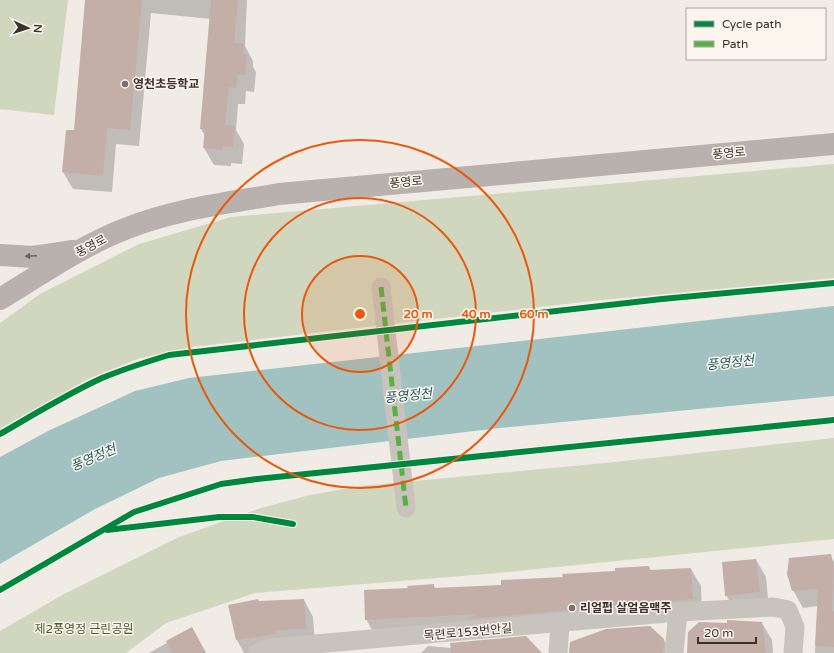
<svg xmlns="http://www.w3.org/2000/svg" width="834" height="653" viewBox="0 0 834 653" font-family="'Varela Round','Noto Sans KR',sans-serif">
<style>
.green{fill:#d1d6bf}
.water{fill:#a1c2c1}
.shadow{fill:#0003}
.building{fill:#c3afa7}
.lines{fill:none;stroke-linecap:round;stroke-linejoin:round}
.minor{stroke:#c9c3be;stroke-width:19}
.major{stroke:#b8b1ad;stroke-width:22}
.quiet{stroke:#57b246;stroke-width:5;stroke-dasharray:10 5;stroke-linecap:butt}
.cycleway-casing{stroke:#fbf5ee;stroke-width:8}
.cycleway{stroke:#00873e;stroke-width:6}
.oneway{fill:#6d645f}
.ring{fill:none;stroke:#e8590c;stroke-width:2}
.poi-dot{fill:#7a716c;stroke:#fbf5ee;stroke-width:1.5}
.labels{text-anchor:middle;stroke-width:3;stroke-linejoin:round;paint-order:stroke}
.poi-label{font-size:12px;font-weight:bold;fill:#3b302b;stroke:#fbf5ee;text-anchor:start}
.street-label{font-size:12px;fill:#3b302b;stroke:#fbf5ee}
.park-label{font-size:12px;fill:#4a5a2e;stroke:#fbf5ee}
.water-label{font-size:13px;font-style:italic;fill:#1f5a5e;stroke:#fbf5ee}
.centre{fill:#e8590c;stroke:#fbf5ee;stroke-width:2}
.ring-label{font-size:12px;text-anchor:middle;font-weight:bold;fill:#e8590c;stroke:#fbf5ee;stroke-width:3;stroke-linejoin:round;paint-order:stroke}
</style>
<rect width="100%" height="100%" fill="#f0ebe5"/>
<g class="green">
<path d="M0,0H68L54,115L0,109Z"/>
<path d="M834,164V278L592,301L192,347L140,358L88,379L0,429V323L40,294L139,244L231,217Z"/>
<path d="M834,438V539L498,573L255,593L166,623L126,653H0V631L64,594L179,537L261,508L310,495L361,486L605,463Z"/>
</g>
<path class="water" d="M834,306V396L500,428L221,461L159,478L95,509L0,564V457L50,430L135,391L189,378Z"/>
<g class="shadow">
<path d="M86,0H247L245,46L253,61V67L256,72L254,92L246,91L245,104H238L236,130L244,144L242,164L231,163V166L214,165L204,148L205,136L201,129L211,19L151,13L139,146L116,144L112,192L73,189L63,172L67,131H75Z"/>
<path d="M830,555L834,562V653H815L818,606L803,608L793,590Z"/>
<path d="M756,560L766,577L769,609L736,612L726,595Z"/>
<path d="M649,567L651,571L691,569L701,586L702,616L376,637L366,619L409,589L433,585L436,589L502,586Z"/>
<path d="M304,600L313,617L315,646L267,653H244L237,640L229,606Z"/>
<path d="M762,623L772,640L773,653H688Z"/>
<path d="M192,629L206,653H149Z"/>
<path d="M664,640L671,653H569Z"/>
<path d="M428,646L451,648L539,653H421Z"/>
</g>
<g class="building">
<path d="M85,0H142L130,130L107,128L103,176L62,172L66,130H74Z"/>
<path d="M211,0H238L234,43H244L243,54L247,55L245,75H237L236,88L229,87L225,125L235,126L233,147L222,146V150L203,148L205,129H200Z"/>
<path d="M831,554L834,568L832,611H834V647L815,646L818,589L792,591L787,574L789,558Z"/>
<path d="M756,559L760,592L725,596L722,562Z"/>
<path d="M649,566L650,570L691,568L693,599L469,619L477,614L365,620L364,590L408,588L407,586L434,584V588L501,585V580L563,577L562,574L615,571V568Z"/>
<path d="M258,599L259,601L304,599L306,629L276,630V634L236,640L228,605Z"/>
<path d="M727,620L762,622L766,653H687L688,632L699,622L727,623Z"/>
<path d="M650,626L664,639L663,653H569L570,642L606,629Z"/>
<path d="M192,627L206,653H172L166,641Z"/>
<path d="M526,636L542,653H451L450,643Z"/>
</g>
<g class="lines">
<g class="minor">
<path d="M381,287L406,508"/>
<path d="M258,653L270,648L678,612L773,607L788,610L795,627L793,653"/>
<path d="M558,653L560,624"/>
<path d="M674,653L678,612"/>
</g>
<g class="major">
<path d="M0,255L33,257L73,251"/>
<path d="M0,299C40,275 81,246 125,229C174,209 228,203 279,194L834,144"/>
</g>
<path class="quiet" d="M381,287L406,508"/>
<g class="cycleway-casing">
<g id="cycleway">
<path d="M0,434C33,415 67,394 102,378C124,369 146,362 169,355L662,299L834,283"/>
<path d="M107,530L219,517H253L293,524"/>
<path d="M0,590L134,512L221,484L257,479L834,420"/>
</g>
</g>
<use href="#cycleway" class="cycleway"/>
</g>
<defs><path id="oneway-solid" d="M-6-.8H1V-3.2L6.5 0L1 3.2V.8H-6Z"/></defs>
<use class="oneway" href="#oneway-solid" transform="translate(31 256) rotate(178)"/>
<circle cx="360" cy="314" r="58" fill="#e8590c" fill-opacity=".12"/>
<g class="ring">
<circle cx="360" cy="314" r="58"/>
<circle cx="360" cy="314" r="116"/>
<circle cx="360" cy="314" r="174"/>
</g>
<g class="poi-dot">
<circle cx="125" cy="84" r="4"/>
<circle cx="572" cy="608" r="4"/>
</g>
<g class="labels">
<g class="poi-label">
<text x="133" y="88">영천초등학교</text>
<text x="580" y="612">리얼펍 살얼음맥주</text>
</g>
<g class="street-label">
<text transform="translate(729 153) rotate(-5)" y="4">풍영로</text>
<text transform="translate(406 182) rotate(-5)" y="4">풍영로</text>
<text transform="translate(91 246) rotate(-28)" y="4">풍영로</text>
<text transform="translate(468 632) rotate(-5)" y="4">목련로153번안길</text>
</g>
<g class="park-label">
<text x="84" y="633">제2풍영정 근린공원</text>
</g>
<g class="water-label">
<text transform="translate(730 362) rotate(-6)" y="5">풍영정천</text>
<text transform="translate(408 395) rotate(-6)" y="5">풍영정천</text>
<text transform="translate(93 457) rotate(-23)" y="5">풍영정천</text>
</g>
</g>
<circle cx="360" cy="314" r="6" class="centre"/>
<g class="ring-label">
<text x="418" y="318">20 m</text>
<text x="476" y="318">40 m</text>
<text x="534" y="318">60 m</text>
</g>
<rect x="686" y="8" width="140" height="52" fill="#fbf5ee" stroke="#aea6a0"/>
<rect x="694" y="21" width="20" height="6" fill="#00873e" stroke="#aea6a0"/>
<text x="722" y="28" font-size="12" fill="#3b302b">Cycle path</text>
<rect x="694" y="41" width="20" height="6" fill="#57b246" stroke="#aea6a0"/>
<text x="722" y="48" font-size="12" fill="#3b302b">Path</text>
<g transform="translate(28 28) rotate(93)" stroke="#fbf5ee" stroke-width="3" paint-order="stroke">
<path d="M0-3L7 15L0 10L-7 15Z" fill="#3b302b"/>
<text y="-6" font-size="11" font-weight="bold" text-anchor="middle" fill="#3b302b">N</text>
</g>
<path d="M698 637v6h58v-6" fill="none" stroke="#3b302b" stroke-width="2"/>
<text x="704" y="637" font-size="12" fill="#3b302b" stroke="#fbf5ee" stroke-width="3" paint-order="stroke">20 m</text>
</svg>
